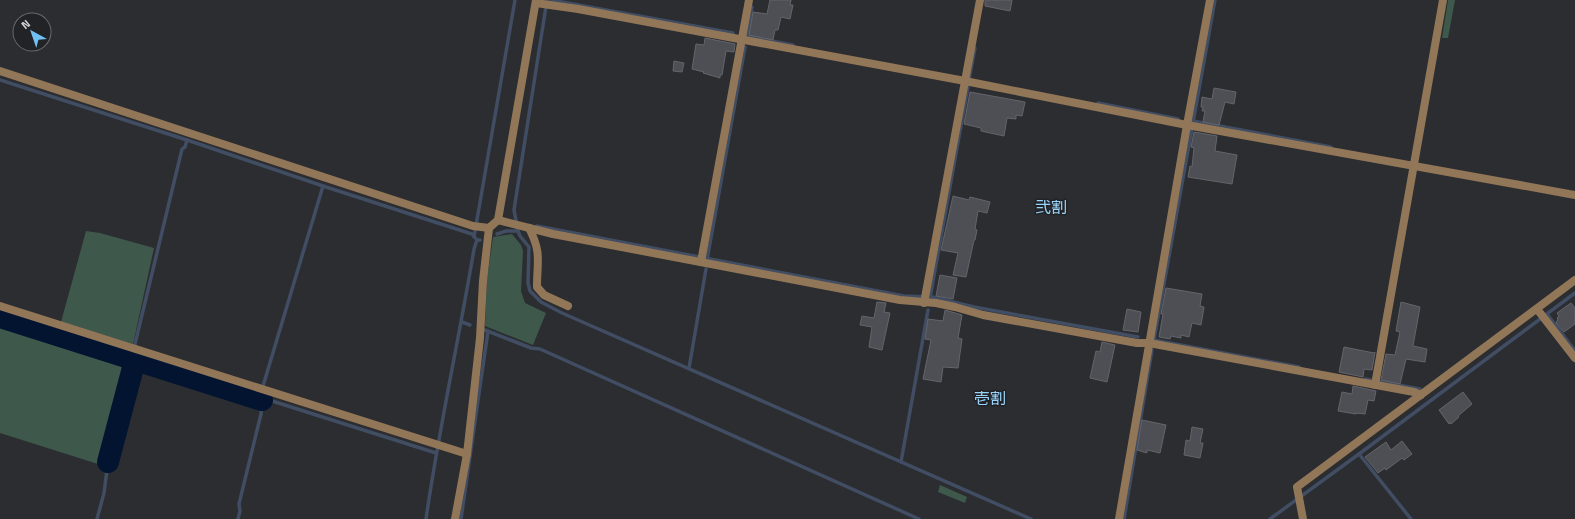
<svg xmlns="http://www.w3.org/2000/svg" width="1575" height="519" viewBox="0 0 1575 519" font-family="'Titillium Web','Noto Sans JP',sans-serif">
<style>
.green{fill:#3e594b}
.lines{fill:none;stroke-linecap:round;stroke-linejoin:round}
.stream{stroke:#414d62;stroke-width:3.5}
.river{stroke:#031431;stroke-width:22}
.building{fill:#4d4f55;stroke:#63656b}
.street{stroke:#927658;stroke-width:8}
.labels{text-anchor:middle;stroke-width:3;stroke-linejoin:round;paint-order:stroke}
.neighbourhood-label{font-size:16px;fill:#9ad3fa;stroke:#212327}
</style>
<rect width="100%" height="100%" fill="#2b2d31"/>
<g class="green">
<path d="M1448,0H1455L1448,38H1442Z"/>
<path d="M86,231L100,233L154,248L133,344L61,322Z"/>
<path d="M512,234L521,245L523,251L521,291L525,303L546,313L533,345L485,326L487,279L493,237Z"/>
<path d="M0,323L115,360L122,367L123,374L98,464L0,433Z"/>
<path d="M940,485L967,497L965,503L938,492Z"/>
</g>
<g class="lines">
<g class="stream">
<path d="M547,0L514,210L518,231L520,236L529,247L528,283L530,291L541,302L562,313L1031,519"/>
<path d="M551,0L733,33"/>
<path d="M1215,0L1154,340L1299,367"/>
<path d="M745,36L793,45"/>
<path d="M747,37L752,7"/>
<path d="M0,80L187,140L323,186L472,234L477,240"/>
<path d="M969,80L975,48"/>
<path d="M1098,103L1178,119"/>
<path d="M1193,121L1331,147"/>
<path d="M537,226L904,296L932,297L974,307L1138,337"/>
<path d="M497,234L506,231H518"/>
<path d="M474,237L515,0"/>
<path d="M707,260L745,47"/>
<path d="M930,298L968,87"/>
<path d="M1547,314L1575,351"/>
<path d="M462,322L470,325"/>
<path d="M485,330L531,348L540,349L919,519"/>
<path d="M135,360V344L182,149L185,147L187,140"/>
<path d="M689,368L706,269"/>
<path d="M1365,379L1420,389"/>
<path d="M262,400H269L436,453"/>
<path d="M1359,454L1411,519"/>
<path d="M901,462L928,310"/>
<path d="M97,519L104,493L108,462"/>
<path d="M238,519L240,511L239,504L261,414L263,386L323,186"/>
<path d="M426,519C439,428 459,339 474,249L477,240H480"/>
<path d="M461,519L488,331"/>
<path d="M1124,519L1152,350"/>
<path d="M1270,519L1359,454L1575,293"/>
</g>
<g class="river">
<path d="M0,317L262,400"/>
<path d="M108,462L135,360"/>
</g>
</g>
<g class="building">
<path d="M770,0H791L790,5H793L790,19L781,17L778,30H775L773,40L749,35L753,12L767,14Z"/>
<path d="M985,0H1012L1010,11L985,6Z"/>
<path d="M705,38L735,44L734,52L726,51L722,75H720V78L703,73L704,72L692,69L696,44L704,45Z"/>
<path d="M674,61L684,63L682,72L673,71Z"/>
<path d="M1214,88L1236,92L1234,104L1225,102L1219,125L1203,122L1205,111H1202L1203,107H1201L1202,97L1212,99Z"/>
<path d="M970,92L1025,102L1022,116L1016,115V119L1007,118L1004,136L981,131V128L964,124Z"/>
<path d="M1194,132L1217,136L1215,151L1237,155L1232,184L1188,177L1190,166L1192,167L1194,148L1191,147Z"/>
<path d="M953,196L969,200L970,197L990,202L987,213L978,211L975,229L977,230L975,240H974L966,277L953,275L958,253L941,250Z"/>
<path d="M940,275L957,278L953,299L936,296Z"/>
<path d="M1166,288L1202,294L1200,306L1204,307L1201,325L1192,323L1189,337L1181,335V338L1171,336L1170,339L1159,337L1163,314H1161Z"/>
<path d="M877,302L886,303L884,312L890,313L882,350L869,347L872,327L860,325L862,316L874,318Z"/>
<path d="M1401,302L1420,307L1413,346L1427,349L1425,362L1406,359L1400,384L1381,380L1386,354L1395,355L1400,332L1396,331Z"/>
<path d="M1571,303L1575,308V324L1564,332L1556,323L1558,319L1557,318L1559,316L1557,313Z"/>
<path d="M1127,309L1141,312L1138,332L1123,330Z"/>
<path d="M945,310L962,315L958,338L962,339L958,368L943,367L941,382L923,379L931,340L925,339L928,319L943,321Z"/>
<path d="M1102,342L1115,345L1107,382L1090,378L1096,351L1100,352Z"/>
<path d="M1344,347L1374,353L1375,352L1372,370L1364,369L1363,377L1339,372Z"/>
<path d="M1353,386L1376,391L1374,401L1368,400L1365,414L1356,413V414L1338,411L1342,392L1352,394Z"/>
<path d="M1463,392L1472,404L1458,416L1459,417L1451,424L1450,422L1449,424L1439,410Z"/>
<path d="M1142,420L1166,425L1160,453L1147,450V453L1137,450Z"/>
<path d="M1192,427L1203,429L1200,443H1203L1200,458L1184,455L1186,440L1190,441Z"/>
<path d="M1402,441L1412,454L1404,460L1402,458L1386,470L1385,468L1378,473L1365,457L1386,442L1391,450Z"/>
</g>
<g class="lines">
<g class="street">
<path d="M536,3L578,9L965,81L1187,125L1575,195"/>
<path d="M0,71L473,226L489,228L498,220L536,0"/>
<path d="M498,220L553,234L900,300L936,303L955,307L983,315L1137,343H1149L1414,392L1421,395"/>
<path d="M529,228C542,253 537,261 537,287L544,295L568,306"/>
<path d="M701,262L749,0"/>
<path d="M924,303L980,0"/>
<path d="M0,306L467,454"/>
<path d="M1537,309L1575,358"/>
<path d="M1375,385L1443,0"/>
<path d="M455,519L467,454L480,338L483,281L489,228"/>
<path d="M1119,519L1187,125L1210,0"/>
<path d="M1303,519L1297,487L1575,280"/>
</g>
</g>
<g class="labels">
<g class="neighbourhood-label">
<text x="1051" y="213">弐割</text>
<text x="990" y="404">壱割</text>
</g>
</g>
<g transform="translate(32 32) rotate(320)"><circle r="19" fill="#212327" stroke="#67696d"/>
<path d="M0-3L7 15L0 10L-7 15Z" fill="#72c1f5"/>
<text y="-6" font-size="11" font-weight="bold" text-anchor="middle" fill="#d1d2d5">N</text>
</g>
</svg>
